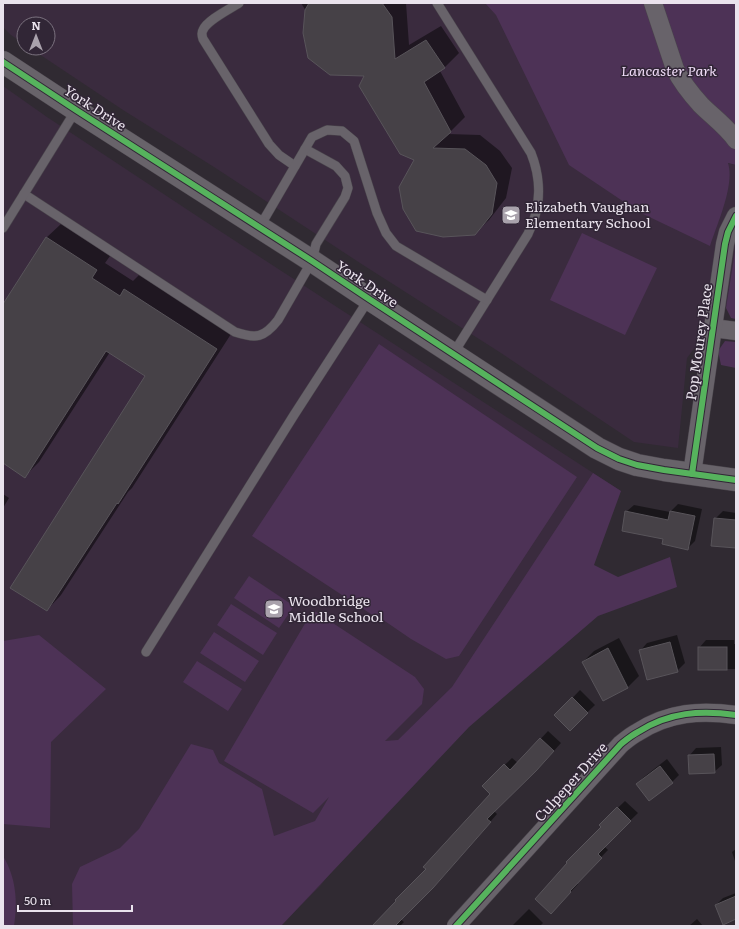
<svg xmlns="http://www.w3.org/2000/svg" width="739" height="929" viewBox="0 0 739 929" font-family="Literata,serif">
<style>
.built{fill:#3a2b3e}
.green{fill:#4d3256}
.shadow{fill:#0007}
.building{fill:#464147;stroke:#58545a}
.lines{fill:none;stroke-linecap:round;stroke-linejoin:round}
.service-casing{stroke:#4a454c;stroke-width:10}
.minor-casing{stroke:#4a454c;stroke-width:19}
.tertiary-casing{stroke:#4a454c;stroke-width:23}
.service{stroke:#68636a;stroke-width:9}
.minor{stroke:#68636a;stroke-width:18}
.tertiary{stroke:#68636a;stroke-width:22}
.cycleway-casing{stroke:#312636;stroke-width:8}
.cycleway{stroke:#56b35d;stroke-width:6}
.labels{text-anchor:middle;stroke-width:3;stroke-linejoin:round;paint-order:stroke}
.park-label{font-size:14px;font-style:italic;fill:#f0dcf8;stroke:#312636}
.street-label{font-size:14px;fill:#eae3ed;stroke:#312636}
.poi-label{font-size:14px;fill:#eae3ed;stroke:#312636;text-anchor:start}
</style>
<rect width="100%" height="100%" fill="#302a32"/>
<g class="built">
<path d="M3,3H565L625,143L736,165V293L687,358L678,448L634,442L501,353L360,263L214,167L123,110L30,48H48V24H24V44L11,35L3,27Z"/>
<path d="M3,86L47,117L203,220L343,311L621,491L321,885L281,926H3Z"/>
</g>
<g class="green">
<path d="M485,3H736V165L728,163C735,185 717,224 710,246L639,212L569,165L496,15Z"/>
<path d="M582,233L657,268L625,335L550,300Z"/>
<path d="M736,246V319L731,318L726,308Z"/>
<path d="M725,341L736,342V368L721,365L718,351Z"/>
<path d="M379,344L577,477L459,656L446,659L411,639L376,615L374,616L252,536Z"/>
<path d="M593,473L621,491L594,565L618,577L670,557L677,587L598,616L469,727L281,926H73L72,884L80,867L120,848L139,829L191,744L213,750L219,763L262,789L274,836L315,821L329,797L313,813L224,761L313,610L415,677L424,689L422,704L385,741L398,740L452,687Z"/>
<path d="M249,576L294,606L279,628L234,598Z"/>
<path d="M231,604L277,633L263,655L217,625Z"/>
<path d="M214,632L259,661L245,682L200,653Z"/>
<path d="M39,635L106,689L51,742L50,828L3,824V641Z"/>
<path d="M197,661L242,689L228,711L183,682Z"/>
<path d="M3,856C16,877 18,902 14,926H3V911L4,905L3,890Z"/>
</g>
<g class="shadow">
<path d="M301,3H406L409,45L441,26L459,53L444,68L440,71L465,117L448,134L480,135L500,151L512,168L506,198L489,220L474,234L416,159L365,75L306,11Z"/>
<path d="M61,224L110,256L105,263L133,281L139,275L231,334L132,488L128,492L61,595L47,610L147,376L110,352L39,462L25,476L3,461V305L46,238Z"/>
<path d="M3,494L9,498L3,508Z"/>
<path d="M678,504L702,509L695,541L687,549L665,538L626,512L634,505L670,512Z"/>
<path d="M723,511L736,513V547L715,519Z"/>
<path d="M677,635L685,663L677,671L640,651L647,643Z"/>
<path d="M619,638L639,676L628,687L603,700L583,662L594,651Z"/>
<path d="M706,640H734V644H736V669H699V648Z"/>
<path d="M580,690L595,705L570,729L556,715Z"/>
<path d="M548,731L561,743L543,763L494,811L497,814L440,880L400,919L404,922L400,926H374L427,869L491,794L483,786L512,758L518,763Z"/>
<path d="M721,747L722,765L714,772L689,756L696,748Z"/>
<path d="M667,759L679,775L672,782L637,784L644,777Z"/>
<path d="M625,801L638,813L604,846L608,850L576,883L578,884L558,906L602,827L600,825Z"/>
<path d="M736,849V864L732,852Z"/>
<path d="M736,893V918L716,905L723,898Z"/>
<path d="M529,909L543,923L540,926H512Z"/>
<path d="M697,919L703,926H689Z"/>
</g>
<g class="building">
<path d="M309,3H382L392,17L395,59L426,40L445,68L424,82L451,132L433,148L465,149L486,165L497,183L492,214L475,235L443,237L416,231L403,209L399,187L414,160L400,154L359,86L364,76L330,75L308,58L303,33L305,10Z"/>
<path d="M46,237L97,270L92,278L120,296L124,289L217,349L118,504L117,503L47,611L10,588L145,376L106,351L25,478L3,463V304Z"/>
<path d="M625,511L668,520L670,511L695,516L688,550L662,544L663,539L622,531Z"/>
<path d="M714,518L736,520V548L711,546Z"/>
<path d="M670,642L678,672L647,680L639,650Z"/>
<rect x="698" y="647" width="29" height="23"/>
<path d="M608,648L628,688L603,701L582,662Z"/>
<path d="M572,697L588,713L570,731L554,715Z"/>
<path d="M540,738L554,751L536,771L487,819L491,822L433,888L395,926H372L396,901L395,900L426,869L423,867L490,794L482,786L504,764L510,770Z"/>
<path d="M714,754L715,773L689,774L688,755Z"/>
<path d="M660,766L673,783L649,801L636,784Z"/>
<path d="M617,807L631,821L598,854L602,858L570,891L571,892L551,914L535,899L567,863L566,862L601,827L599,825Z"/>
<path d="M736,896V919L723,925L715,905Z"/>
</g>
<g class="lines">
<g class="service-casing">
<g id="service">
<path d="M239,3C230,9 207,20 203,30C201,33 202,36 203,39L269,144L279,155L295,166"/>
<path d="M437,3L531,153C539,173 541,196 535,216C533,223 530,229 528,234L453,354"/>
<path d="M24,194L235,332C256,339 264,338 278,320L312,261L316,244L345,197L348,188L345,176L336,166L305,149"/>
<path d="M3,228L76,110"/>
<path d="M259,228L312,137L327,130L342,131L354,141L377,213L386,233L396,246L487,300"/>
<path d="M146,652L294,415L369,299"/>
</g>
</g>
<g class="minor-casing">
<g id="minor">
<path d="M653,3L675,69C682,83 691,94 701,105C713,117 726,126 736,140"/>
<path d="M713,328L736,331"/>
<path d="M692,474L725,244L728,232L736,216"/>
<path d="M456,926L621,744C626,740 632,735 638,732C669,712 701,710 736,715"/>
</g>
</g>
<g class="tertiary-casing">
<path id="tertiary" d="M3,62L76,110L312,261L369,299L597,448L619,459L637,465L664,470L736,480"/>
</g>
<use href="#service" class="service"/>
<use href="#minor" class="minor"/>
<use href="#tertiary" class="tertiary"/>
<g class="cycleway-casing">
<g id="cycleway">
<path d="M3,62L76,110L312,261L369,299L597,448L619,459L637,465L664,470L736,480"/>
<path d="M692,474L725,244L728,232L736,216"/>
<path d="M456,926L621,744C626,740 632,735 638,732C669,712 701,710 736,715"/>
</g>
</g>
<use href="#cycleway" class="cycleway"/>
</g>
<defs>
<g id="school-square" transform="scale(1)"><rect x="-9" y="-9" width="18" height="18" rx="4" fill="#a9a2ac" stroke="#312636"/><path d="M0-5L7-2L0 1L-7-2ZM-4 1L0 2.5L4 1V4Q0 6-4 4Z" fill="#fff"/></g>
</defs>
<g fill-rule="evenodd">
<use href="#school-square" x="511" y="215"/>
<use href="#school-square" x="274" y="609"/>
</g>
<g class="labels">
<g class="park-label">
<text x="669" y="76">Lancaster Park</text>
</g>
<g class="street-label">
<text transform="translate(95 108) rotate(33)" y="5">York Drive</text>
<text transform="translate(367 284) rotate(34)" y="5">York Drive</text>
<text transform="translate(699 342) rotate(-82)" y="5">Pop Mourey Place</text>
<text transform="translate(571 782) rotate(-48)" y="5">Culpeper Drive</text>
</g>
<g class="poi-label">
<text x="525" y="212">Elizabeth Vaughan<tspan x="525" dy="16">Elementary School</tspan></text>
<text x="288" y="606">Woodbridge<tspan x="288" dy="16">Middle School</tspan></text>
</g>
</g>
<rect width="739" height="929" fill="none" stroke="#eae3ed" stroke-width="8"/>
<g transform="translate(36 36)"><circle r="19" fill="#312636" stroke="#7b727f"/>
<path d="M0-3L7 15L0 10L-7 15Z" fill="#a9a2ac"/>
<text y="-6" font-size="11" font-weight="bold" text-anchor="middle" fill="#eae3ed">N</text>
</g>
<path d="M18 905v6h114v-6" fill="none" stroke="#eae3ed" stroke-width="2"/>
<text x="24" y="905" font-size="12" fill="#eae3ed" stroke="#312636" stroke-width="3" paint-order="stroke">50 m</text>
</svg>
